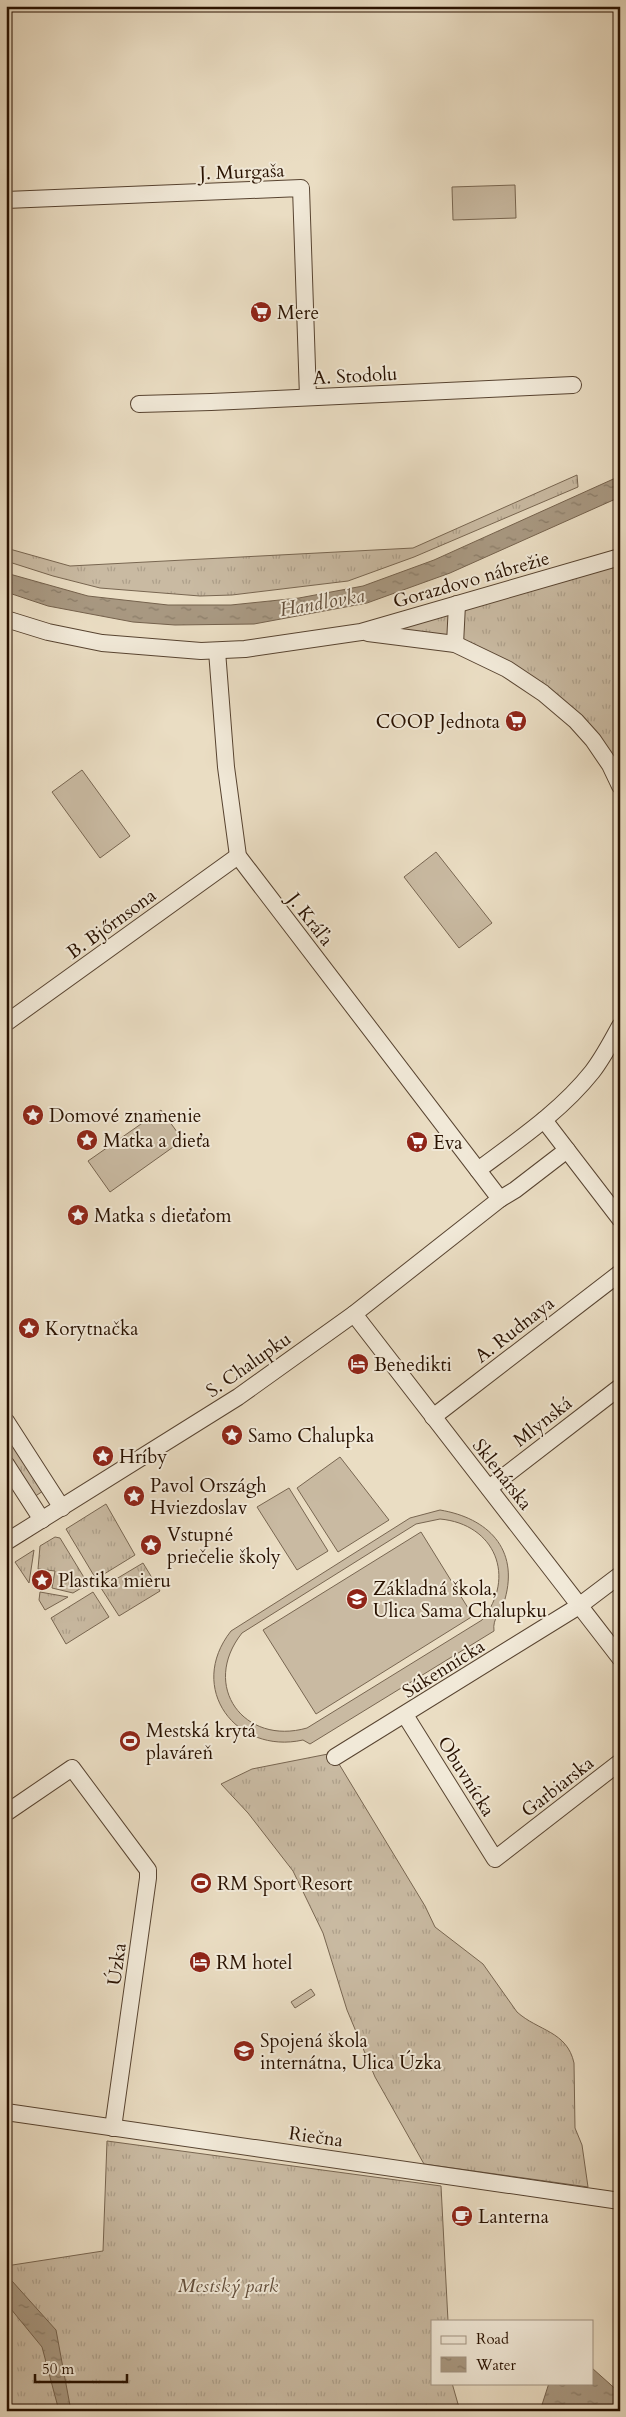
<svg xmlns="http://www.w3.org/2000/svg" width="626" height="2417" viewBox="0 0 626 2417" font-family="Cardo,serif">
<style>
.grass{fill:url(#grass-tufts);stroke:#786651}
.pitch{fill:#c9baa2;stroke:#786651;fill-rule:evenodd}
.water{fill:url(#water-ripples);stroke:#75624d}
.lines{fill:none;stroke-linecap:round;stroke-linejoin:round}
.minor-casing{stroke:#584431;stroke-width:18}
.minor{stroke:#f1e9d8;stroke-width:16}
.labels{text-anchor:middle;stroke-width:4;stroke-linejoin:round;paint-order:stroke}
.street-label{font-size:19px;fill:#281100;stroke:#f1e9d8}
.poi-label{font-size:19px;fill:#281100;stroke:#f1e9d8;text-anchor:start}
.park-label{font-size:19px;font-style:italic;fill:#604c39;stroke:#f1e9d8}
.water-label{font-size:20px;font-style:italic;fill:#624e3a;stroke:#f1e9d8}
</style>
<defs>
<pattern id="grass-tufts" width="24" height="20" patternUnits="userSpaceOnUse" patternTransform="scale(1.25)"><rect width="24" height="20" fill="#c9baa2"/><path d="M3 7l-1-3M5 7V3M7 7l1-3M15 17l-1-3M17 17v-4M19 17l1-3" fill="none" stroke="#ad9f8a"/></pattern>
<pattern id="water-ripples" width="26" height="14" patternUnits="userSpaceOnUse" patternTransform="scale(1.25)"><rect width="26" height="14" fill="#a89881"/><path d="M2 4q2-2 4 0t4 0M15 11q2-2 4 0t4 0" fill="none" stroke="#897b67"/></pattern>
</defs>
<rect width="100%" height="100%" fill="#eaddc3"/>
<filter id="stains"><feTurbulence type="fractalNoise" baseFrequency=".004" numOctaves="4"/><feColorMatrix values="0 0 0 0 .2 0 0 0 0 .09 0 0 0 0 .02 0 0 0 .5 -.17"/></filter>
<radialGradient id="worn" r=".72"><stop offset=".6" stop-color="#630" stop-opacity="0"/><stop offset="1" stop-color="#630" stop-opacity=".3"/></radialGradient>
<g class="grass">
<path d="M577,475L578,487L414,557L348,581L232,595L200,596L100,588L53,576L6,561V548L70,566L413,548Z"/>
<path d="M620,557V789L573,720L456,643L359,632Z"/>
<path d="M6,1431L43,1491L34,1497L6,1453Z"/>
<path d="M106,1504L135,1555L96,1579L66,1529Z"/>
<path d="M55,1537L60,1538L88,1584L73,1593L52,1588L55,1571L38,1569L40,1546Z"/>
<path d="M34,1550L29,1583L15,1562Z"/>
<path d="M143,1563L160,1591L119,1616L101,1588Z"/>
<path d="M40,1592L68,1597L45,1610L39,1600Z"/>
<path d="M93,1592L109,1617L66,1644L51,1618Z"/>
<path d="M328,1754L339,1764L425,1906L435,1927L483,1964L517,2012C538,2031 567,2031 574,2063L575,2128L582,2145L588,2187L424,2164L375,2077L347,2010L323,1933L293,1871L248,1813L221,1784L252,1769Z"/>
<path d="M311,1989L315,1995L295,2008L291,2002Z"/>
<path d="M107,2141L441,2186L448,2321H432V2383H452L460,2411H6V2266L103,2251Z"/>
</g>
<g class="pitch">
<path d="M515,185L516,218L453,220L452,187Z"/>
<path d="M82,770L130,836L100,858L52,792Z"/>
<path d="M436,852L492,923L459,948L404,877Z"/>
<path d="M161,1110L183,1140L110,1192L88,1161Z"/>
<path d="M340,1457L389,1520L338,1552L297,1488Z"/>
<path d="M289,1488L328,1551L297,1570L257,1507Z"/>
<path d="M440,1510C488,1518 519,1549 505,1599C502,1611 492,1618 494,1631L310,1744L303,1740C236,1755 186,1688 231,1631L410,1518ZM440,1519C495,1524 517,1577 482,1620L307,1728C244,1746 200,1686 242,1633L416,1524Z"/>
<path d="M421,1532L473,1616L316,1714L263,1630Z"/>
</g>
<g class="water">
<path d="M620,476V497L450,573L367,603L254,624L175,625L133,622L48,606L6,592V573L88,596L168,605H231L299,598L363,586L434,560Z"/>
<path d="M6,2279L12,2281L56,2330L71,2411H59L42,2347L6,2303Z"/>
<path d="M592,2368L620,2393V2411H594L586,2406L577,2411H540L549,2383H592Z"/>
</g>
<g class="lines">
<g class="minor-casing">
<g id="minor">
<path d="M6,200L301,188L308,397"/>
<path d="M139,404L211,402L573,385"/>
<path d="M6,619L48,632L102,643L201,651L245,649L361,632L620,557"/>
<path d="M368,633L455,644L507,669L543,693L576,721L593,740L610,765L620,786"/>
<path d="M455,644L457,604"/>
<path d="M217,651L226,767L238,856L500,1199"/>
<path d="M6,1023L238,856"/>
<path d="M567,1150L620,1219"/>
<path d="M478,1170C518,1140 561,1111 592,1072C603,1058 611,1042 620,1026"/>
<path d="M354,1314L620,1658"/>
<path d="M433,1417L620,1273"/>
<path d="M6,1421L62,1508"/>
<path d="M6,1464L42,1520"/>
<path d="M489,1488L620,1387"/>
<path d="M6,1542L238,1397L354,1314L500,1199L515,1190L567,1150L544,1120"/>
<path d="M405,1715L495,1859L620,1762"/>
<path d="M335,1757L579,1606L620,1575"/>
<path d="M6,1813L72,1768L148,1870V1878L113,2128"/>
<path d="M6,2112L620,2201"/>
</g>
</g>
<use href="#minor" class="minor"/>
</g>
<defs>
<g id="supermarket-disc" transform="scale(1.125)"><circle r="9.5" fill="#8f2418" stroke="#f1e9d8"/><path d="M-6-5.5h2.5l.6 2H6L4.5 2H-2.5L-4.4-4H-6ZM-1.5 3.2a1.3 1.3 0 1 0 .1 0ZM3 3.2a1.3 1.3 0 1 0 .1 0Z" fill="#fff"/></g>
<g id="sight-disc" transform="scale(1.125)"><circle r="9.5" fill="#8f2418" stroke="#f1e9d8"/><path d="M0-6L1.8-2.2L6-1.7L2.9 1.2L3.7 5.4L0 3.3L-3.7 5.4L-2.9 1.2L-6-1.7L-1.8-2.2Z" fill="#fff"/></g>
<g id="hotel-disc" transform="scale(1.125)"><circle r="9.5" fill="#8f2418" stroke="#f1e9d8"/><path d="M-6-4.5h1.5V1H6V5H4.5V3h-9V5H-6ZM-4 0a1.8 1.8 0 1 1 3.6 0ZM.5 0V-2.5h3Q6-2.5 6 0Z" fill="#fff"/></g>
<g id="school-disc" transform="scale(1.125)"><circle r="9.5" fill="#8f2418" stroke="#f1e9d8"/><path d="M0-5L7-2L0 1L-7-2ZM-4 1L0 2.5L4 1V4Q0 6-4 4Z" fill="#fff"/></g>
<g id="stadium-disc" transform="scale(1.125)"><circle r="9.5" fill="#8f2418" stroke="#f1e9d8"/><path d="M0-5a6.5 5 0 1 0 0 10a6.5 5 0 1 0 0-10ZM-3.5-1.8h7v3.6h-7Z" fill="#fff"/></g>
<g id="cafe-disc" transform="scale(1.125)"><circle r="9.5" fill="#8f2418" stroke="#f1e9d8"/><path d="M-5.5-4.5H6V0H3Q3 3.5 0 3.5H-2.5Q-5.5 3.5-5.5 0ZM3-3.2v2h1.7v-2ZM-6 4.5H4V6H-6Z" fill="#fff"/></g>
</defs>
<g fill-rule="evenodd">
<use href="#supermarket-disc" x="261" y="312"/>
<use href="#supermarket-disc" x="516" y="721"/>
<use href="#sight-disc" x="33" y="1115"/>
<use href="#sight-disc" x="87" y="1140"/>
<use href="#supermarket-disc" x="417" y="1142"/>
<use href="#sight-disc" x="78" y="1215"/>
<use href="#sight-disc" x="29" y="1328"/>
<use href="#hotel-disc" x="358" y="1364"/>
<use href="#sight-disc" x="232" y="1435"/>
<use href="#sight-disc" x="103" y="1456"/>
<use href="#sight-disc" x="134" y="1496"/>
<use href="#sight-disc" x="151" y="1545"/>
<use href="#sight-disc" x="42" y="1580"/>
<use href="#school-disc" x="357" y="1599"/>
<use href="#stadium-disc" x="130" y="1741"/>
<use href="#stadium-disc" x="201" y="1883"/>
<use href="#hotel-disc" x="200" y="1962"/>
<use href="#school-disc" x="244" y="2051"/>
<use href="#cafe-disc" x="462" y="2216"/>
</g>
<g class="labels">
<g class="street-label">
<text transform="translate(242 171) rotate(-2)" y="7">J. Murgaša</text>
<text transform="translate(355 375) rotate(-3)" y="7">A. Stodolu</text>
<text transform="translate(471 579) rotate(-16)" y="7">Gorazdovo nábrežie</text>
<text transform="translate(311 919) rotate(52)" y="7">J. Kráľa</text>
<text transform="translate(111 923) rotate(-36)" y="7">B. Bjőrnsona</text>
<text transform="translate(514 1329) rotate(-38)" y="7">A. Rudnaya</text>
<text transform="translate(248 1364) rotate(-35)" y="7">S. Chalupku</text>
<text transform="translate(542 1421) rotate(-38)" y="7">Mlynská</text>
<text transform="translate(503 1474) rotate(52)" y="7">Sklenárska</text>
<text transform="translate(443 1668) rotate(-32)" y="7">Súkennícka</text>
<text transform="translate(467 1776) rotate(58)" y="7">Obuvnícka</text>
<text transform="translate(557 1786) rotate(-38)" y="7">Garbiarska</text>
<text transform="translate(116 1964) rotate(-82)" y="7">Úzka</text>
<text transform="translate(316 2136) rotate(8)" y="7">Riečna</text>
</g>
<g class="poi-label">
<text x="277" y="319">Mere</text>
<text x="500" y="728" text-anchor="end">COOP Jednota</text>
<text x="49" y="1122">Domové znamenie</text>
<text x="103" y="1147">Matka a dieťa</text>
<text x="433" y="1149">Eva</text>
<text x="94" y="1222">Matka s dieťaťom</text>
<text x="45" y="1335">Korytnačka</text>
<text x="374" y="1371">Benedikti</text>
<text x="248" y="1442">Samo Chalupka</text>
<text x="119" y="1463">Hríby</text>
<text x="150" y="1492">Pavol Országh<tspan x="150" dy="22">Hviezdoslav</tspan></text>
<text x="167" y="1541">Vstupné<tspan x="167" dy="22">priečelie školy</tspan></text>
<text x="58" y="1587">Plastika mieru</text>
<text x="373" y="1595">Základná škola,<tspan x="373" dy="22">Ulica Sama Chalupku</tspan></text>
<text x="146" y="1737">Mestská krytá<tspan x="146" dy="22">plaváreň</tspan></text>
<text x="217" y="1890">RM Sport Resort</text>
<text x="216" y="1969">RM hotel</text>
<text x="260" y="2047">Spojená škola<tspan x="260" dy="22">internátna, Ulica Úzka</tspan></text>
<text x="478" y="2223">Lanterna</text>
</g>
<g class="park-label">
<text x="228" y="2292">Mestský park</text>
</g>
<g class="water-label">
<text transform="translate(322 602) rotate(-10)" y="7">Handlovka</text>
</g>
</g>
<rect width="626" height="2417" fill="none" stroke="#eaddc3" stroke-width="25"/>
<rect x="8" y="8" width="611" height="2402" fill="none" stroke="#281100" stroke-width="2.5"/>
<rect x="12" y="12" width="601" height="2392" fill="none" stroke="#281100"/>
<rect x="431" y="2320" width="162" height="65" fill="#f1e9d8" stroke="#a19382"/>
<rect x="441" y="2336" width="25" height="8" fill="#f1e9d8" stroke="#a19382"/>
<text x="476" y="2344" font-size="15" fill="#281100">Road</text>
<rect x="441" y="2357" width="25" height="15" fill="url(#water-ripples)" stroke="#a19382"/>
<text x="476" y="2370" font-size="15" fill="#281100">Water</text>
<path d="M35 2374v8h92v-8" fill="none" stroke="#281100" stroke-width="2.5"/>
<text x="42" y="2374" font-size="15" fill="#281100" stroke="#f1e9d8" stroke-width="4" paint-order="stroke">50 m</text>
<rect width="100%" height="100%" filter="url(#stains)"/>
<rect width="100%" height="100%" fill="url(#worn)"/>
</svg>
